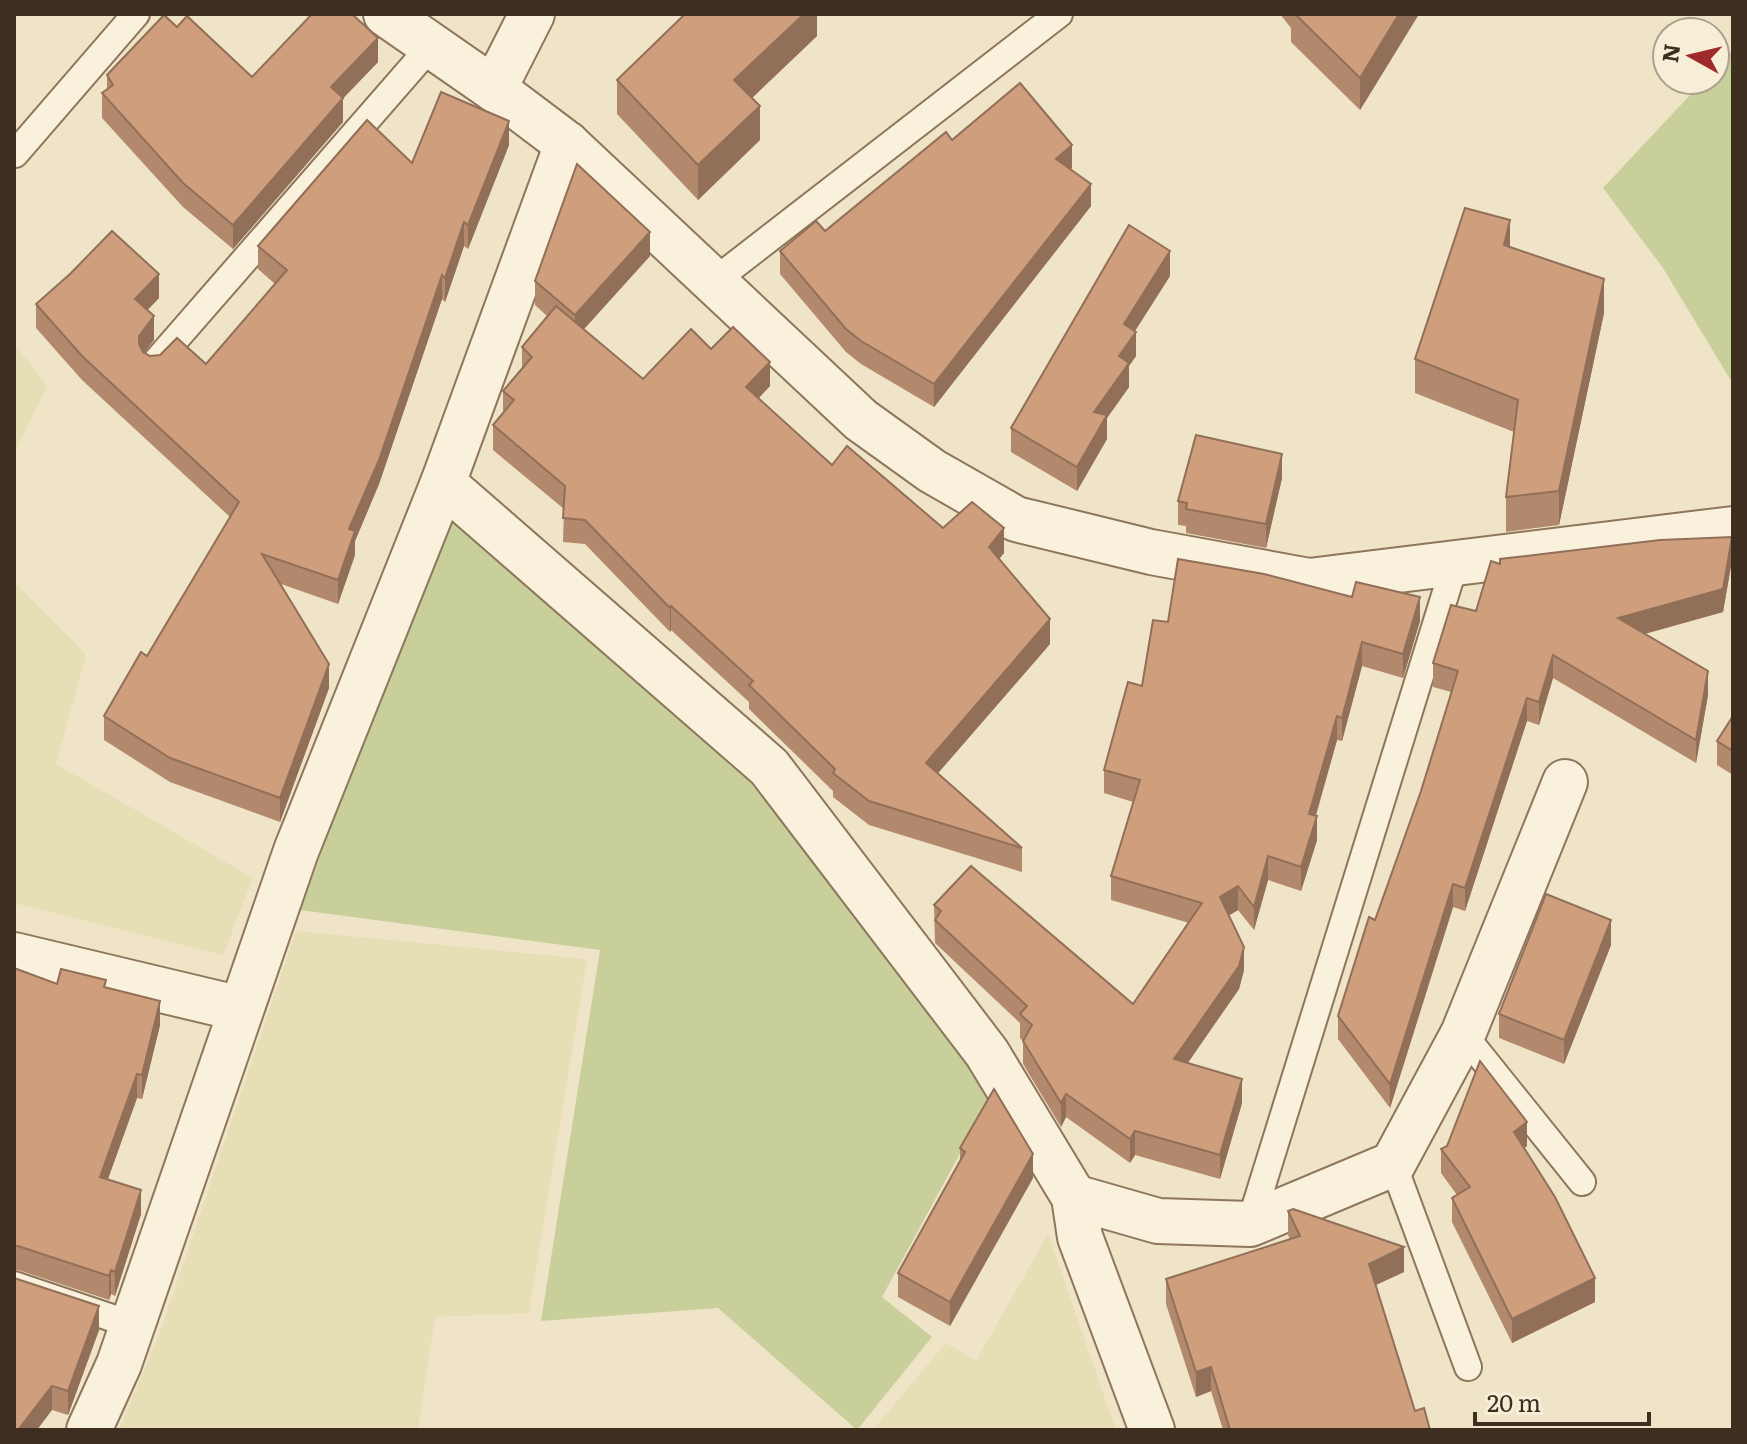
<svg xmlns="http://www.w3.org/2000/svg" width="1747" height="1444" viewBox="0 0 1747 1444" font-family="Literata,serif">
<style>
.farmland{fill:#e6deb5}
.green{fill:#c9cf9b}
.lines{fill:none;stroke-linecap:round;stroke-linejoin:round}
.service-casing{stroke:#8d765c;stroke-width:30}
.minor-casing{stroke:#8d765c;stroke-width:48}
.service{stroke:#faf1dc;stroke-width:26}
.minor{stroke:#faf1dc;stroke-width:44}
.wall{fill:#b2896c}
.shaded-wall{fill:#916f58}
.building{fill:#cf9f7d;stroke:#916f58;stroke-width:2}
</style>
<rect width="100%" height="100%" fill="#f0e4c8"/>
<g class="farmland">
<path d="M14,343L47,386L14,454Z"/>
<path d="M14,581L86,655L56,764L253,878L223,955L14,903Z"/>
<path d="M296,931L587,959L529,1313L435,1317L418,1430H119L160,1332Z"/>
<path d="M1048,1234L1116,1430H873L946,1343L976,1361Z"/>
</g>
<g class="green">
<path d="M1733,50V384L1663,268L1603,188L1704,80H1715V69Z"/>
<path d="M447,513L737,765L993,1093L882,1297L932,1337L857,1430L718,1308L541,1321L600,950L300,910Z"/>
</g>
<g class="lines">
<g class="service-casing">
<g id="service">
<path d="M15,154L136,14"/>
<path d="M713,282L1059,14"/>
<path d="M154,364L431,46"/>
<path d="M1463,1034L1582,1182"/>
<path d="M1393,1164L1468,1367"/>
<path d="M1250,1224L1455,563"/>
<path d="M14,1285L133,1325"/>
</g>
</g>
<g class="minor-casing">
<g id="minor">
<path d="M386,14L494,89L567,144L861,420L932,471L1016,519L1151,552L1309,581L1733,529"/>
<path d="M494,89L532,14"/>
<path d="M443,483L769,767L987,1053L1074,1197L1080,1237L1152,1430"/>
<path d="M14,955L241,1009"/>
<path d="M1074,1197L1158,1221L1250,1224L1393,1164L1463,1034L1565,782"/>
<path d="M89,1430L119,1364L296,851L443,483L567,144"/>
</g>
</g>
<use href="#service" class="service"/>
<use href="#minor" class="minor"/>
</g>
<g class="wall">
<path d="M817,14V36L752,98L760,140L698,200L617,114V80Z"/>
<path d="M1280,14H1419L1360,110L1291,42V28Z"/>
<path d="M177,27L252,77L378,62L343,98V122L233,249L183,207L102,118V93L107,90V75Z"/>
<path d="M952,140L1072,168L1070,169L1091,206L934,407L861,364L846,352L780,274V251L825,231Z"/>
<path d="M509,145L468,249L464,246L445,302L442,299L379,484L355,541V555L338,604L281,584L329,688L280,822L170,782L104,740V716L147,656L230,517L82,380L36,328V304L159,298L147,310L154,340L144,352L150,356L206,364L275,284L258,269V246L412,163Z"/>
<path d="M1510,247L1604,313L1559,525L1506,532V497L1514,432L1415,393V359Z"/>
<path d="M650,256L584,329L643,379L711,349L770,386L759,398L832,465L943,528L1004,553L999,559L1050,644L938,773L1022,848V872L869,825L833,797V791L749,709V702L671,630L670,632L585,544L563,542L564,509L493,450V425L503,414V391L522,369V347L547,316L535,305V281Z"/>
<path d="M1170,276L1135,331L1136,356L1129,366V387L1107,418V439L1077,491L1011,452V428Z"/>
<path d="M1282,478L1266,548L1186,533V526L1178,525V501Z"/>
<path d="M1732,560L1723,612L1645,634L1708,695L1696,763L1553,678L1539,725L1527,721L1465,911L1453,907L1390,1108L1338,1039V1016L1375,920L1421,791L1451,692L1433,687V663L1476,611L1500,564Z"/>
<path d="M1420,621L1403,678L1362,666L1342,741L1337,740L1316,816L1317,840L1301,891L1268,880L1254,930L1238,910L1229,915L1244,970L1239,989L1187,1063L1242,1103L1220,1179L1135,1155L1130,1163L1066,1117L1061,1127L1023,1064V1041L1020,1038V1023L935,943L934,905L1133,1004L1189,923L1111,900V876L1133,802L1104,793V770L1142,686L1168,622Z"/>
<path d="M1733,716V775L1717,765V741Z"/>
<path d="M1611,945L1564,1064L1499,1038V1014Z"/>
<path d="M14,968L57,984L106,988L160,1025L142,1099L137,1098L108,1179L141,1214L115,1296L111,1294L109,1300L18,1270L14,1271Z"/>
<path d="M1527,1146L1524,1148L1595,1302L1512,1343L1452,1222V1198L1457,1195L1441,1173V1149Z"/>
<path d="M960,1148L1033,1178L950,1326L898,1297V1273L960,1161Z"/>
<path d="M1288,1211L1404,1272L1376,1285L1415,1411L1430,1430H1223L1211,1391L1196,1397L1166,1304V1279L1290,1239L1288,1235Z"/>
<path d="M99,1330L68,1415L52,1410L14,1430Z"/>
</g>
<g class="shaded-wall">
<path d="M804,14H817V36L734,115V80Z"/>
<path d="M1399,14H1419L1360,110V78Z"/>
<path d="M378,38V62L331,111V87Z"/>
<path d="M343,98V122L233,249V225Z"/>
<path d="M760,106V140L698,200V165Z"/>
<path d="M509,121V145L468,249V225Z"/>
<path d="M1072,145V168L1056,182V159Z"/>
<path d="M1091,184V206L934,407V384Z"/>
<path d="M1510,220V255L1504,245Z"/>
<path d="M464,222V246L445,302V278Z"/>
<path d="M650,232V256L575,339V315Z"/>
<path d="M1170,251V276L1124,348V324Z"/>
<path d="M159,274V298L135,323V299Z"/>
<path d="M442,275V299L379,484L355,541V555L338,604V580L349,529Z"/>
<path d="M1604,279V313L1559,525V491Z"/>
<path d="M154,316V340L139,360V336Z"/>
<path d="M1136,332V356L1129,366V387L1107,418V439L1077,491V467L1094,412L1119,356Z"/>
<path d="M770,362V386L746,411V387Z"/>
<path d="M1282,454V478L1266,548V524Z"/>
<path d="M1004,528V553L989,571V547Z"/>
<path d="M1732,537V560L1723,612L1618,641V618Z"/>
<path d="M1420,597V621L1403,678V654Z"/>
<path d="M671,606V630L670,632V608Z"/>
<path d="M1050,619V644L926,787V763Z"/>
<path d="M1362,642V666L1342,741V718Z"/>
<path d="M1553,655V678L1539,725V702Z"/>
<path d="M329,664V688L280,822V798Z"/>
<path d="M1708,671V695L1696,763V740Z"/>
<path d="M1527,698V721L1465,911V888Z"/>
<path d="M1337,716V740L1309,838V814Z"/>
<path d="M1317,816V840L1301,891V867Z"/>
<path d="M1268,856V880L1254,930V907Z"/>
<path d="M1453,884V907L1390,1108V1084Z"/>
<path d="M1238,886V910L1220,921V897Z"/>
<path d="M1611,920V945L1564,1064V1040Z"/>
<path d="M1244,947V970L1239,989L1174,1083V1059Z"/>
<path d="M160,1001V1025L142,1099V1075Z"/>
<path d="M137,1074V1098L100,1201V1177Z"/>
<path d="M1242,1079V1103L1220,1179V1155Z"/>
<path d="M1066,1094V1117L1061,1127V1103Z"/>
<path d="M1527,1122V1146L1514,1156V1132Z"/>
<path d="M1135,1131V1155L1130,1163V1139Z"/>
<path d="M1033,1154V1178L950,1326V1302Z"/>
<path d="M141,1190V1214L115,1296V1272Z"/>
<path d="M1404,1247V1272L1369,1288V1264Z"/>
<path d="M111,1270V1294L109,1300V1276Z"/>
<path d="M1595,1278V1302L1512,1343V1319Z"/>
<path d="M99,1306V1330L68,1415V1391Z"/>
<path d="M1211,1367V1391L1196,1397V1372Z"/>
<path d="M52,1386V1410L37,1430H18Z"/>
</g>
<g class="building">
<path d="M312,14H352L378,38L331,87L343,98L233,225L183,183L102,93L113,85L107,75L164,15L177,27L187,16L252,77Z"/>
<path d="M685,14H804L734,80L760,106L698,165L617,80Z"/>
<path d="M1295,14H1399L1360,78Z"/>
<path d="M1020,83L1072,145L1056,159L1091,184L934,384L861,341L846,329L780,251L816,221L825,231L946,132L952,140Z"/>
<path d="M441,92L509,121L468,225L464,222L445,278L442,275L379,460L349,529L355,531L338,580L262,554L329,664L280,798L170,758L104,716L141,652L147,656L239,502L82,356L36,304L70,274L112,231L159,274L135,299L154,316L139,336V344L143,352L150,356L160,355L177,338L206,364L287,270L258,246L367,120L412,163Z"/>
<path d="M577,164L650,232L575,315L535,281Z"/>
<path d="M1465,208L1510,220L1504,245L1604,279L1559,491L1506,497L1518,400L1415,359Z"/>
<path d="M1129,225L1170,251L1124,324L1136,332L1119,356L1129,363L1094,412L1107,415L1077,467L1011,428Z"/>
<path d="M556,306L643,379L691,329L711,349L733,327L770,362L746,387L832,465L847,446L943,528L972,502L1004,528L989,547L1050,619L926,763L1022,848L869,801L833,773L835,769L749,685L753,681L671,606L670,608L585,520L563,518L565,486L493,425L514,400L503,391L532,357L522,347Z"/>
<path d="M1196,435L1282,454L1266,524L1186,509L1187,503L1178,501Z"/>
<path d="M1732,537L1723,589L1618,618L1708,671L1696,740L1553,655L1539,702L1527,698L1465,888L1453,884L1390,1084L1338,1016L1369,917L1375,920L1421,791L1458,671L1433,663L1451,605L1476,611L1491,561L1500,564V559L1660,540Z"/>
<path d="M1178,559L1264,574L1352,597L1356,582L1420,597L1403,654L1362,642L1342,718L1337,716L1309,814L1317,816L1301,867L1268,856L1254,907L1238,886L1220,897L1244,947L1239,966L1174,1059L1242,1079L1220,1155L1135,1131L1130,1139L1066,1094L1061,1103L1023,1041L1032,1025L1020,1014L1027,1006L935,920L941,911L934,905L971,866L1133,1004L1202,903L1111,876L1140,780L1104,770L1128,682L1142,686L1153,620L1168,622Z"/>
<path d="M1733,716V751L1717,741Z"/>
<path d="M1546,894L1611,920L1564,1040L1499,1014Z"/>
<path d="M14,968L57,984L61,969L106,980L104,987L160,1001L142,1075L137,1074L100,1177L141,1190L115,1272L111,1270L109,1276L18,1246H14Z"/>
<path d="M1480,1061L1527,1122L1514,1132L1555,1197L1595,1278L1512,1319L1452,1198L1470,1187L1441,1149L1447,1146Z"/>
<path d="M994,1089L1033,1154L950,1302L898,1273L965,1152L960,1148Z"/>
<path d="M1293,1209L1404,1247L1369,1264L1415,1411L1424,1408L1430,1430H1230L1211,1367L1196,1372L1166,1279L1300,1236L1288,1211Z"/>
<path d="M14,1278L99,1306L68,1391L52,1386L18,1430H14Z"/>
</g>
<rect width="1747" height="1444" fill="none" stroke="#3d2e20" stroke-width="32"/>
<g transform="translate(1691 56) rotate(278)"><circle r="38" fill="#f7eed8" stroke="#ada18e" stroke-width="2"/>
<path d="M0-6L14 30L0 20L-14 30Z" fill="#9e2a2b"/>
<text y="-12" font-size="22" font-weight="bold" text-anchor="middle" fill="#3d2e20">N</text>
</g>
<path d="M1475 1412v12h174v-12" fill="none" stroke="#3d2e20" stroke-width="4"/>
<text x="1487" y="1412" font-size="24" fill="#3d2e20" stroke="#f7eed8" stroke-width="6" paint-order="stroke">20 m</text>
</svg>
